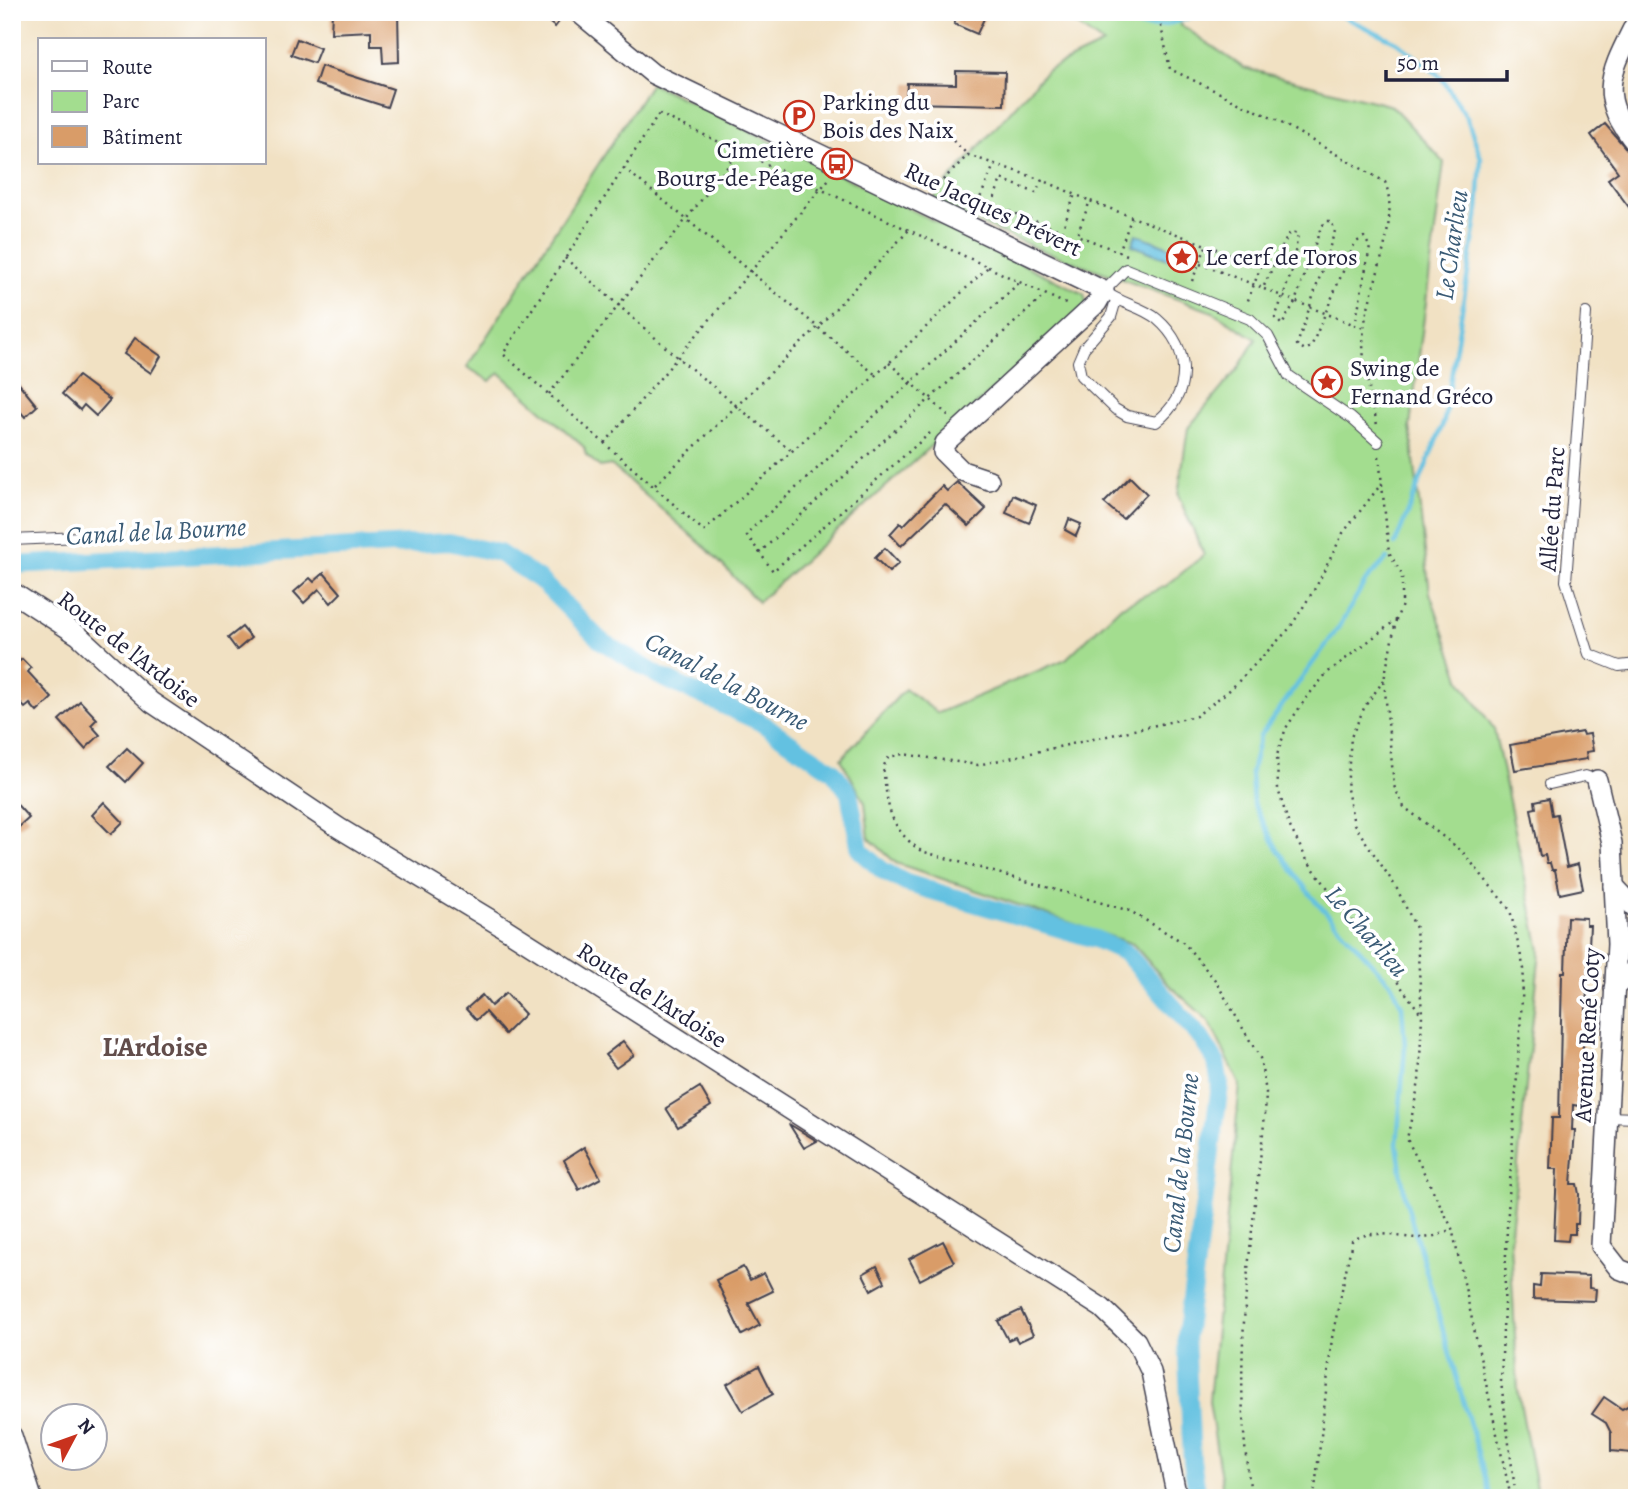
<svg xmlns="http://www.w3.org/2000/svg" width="1649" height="1510" viewBox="0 0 1649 1510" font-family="Alegreya,serif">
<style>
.green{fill:#a3dd8f;stroke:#628065;stroke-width:2}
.water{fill:#63c1e1;stroke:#42728e;stroke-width:2}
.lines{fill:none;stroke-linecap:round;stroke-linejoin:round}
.stream{stroke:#63c1e1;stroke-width:4.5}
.canal{stroke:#63c1e1;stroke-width:18}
.building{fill:#d99c68}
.lane-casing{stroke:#413f4f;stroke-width:12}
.street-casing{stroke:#413f4f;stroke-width:22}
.path{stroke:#413f4f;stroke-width:2.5;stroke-dasharray:2 5;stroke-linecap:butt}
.lane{stroke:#fff;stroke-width:10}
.street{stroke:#fff;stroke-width:19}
.labels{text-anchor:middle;stroke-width:7;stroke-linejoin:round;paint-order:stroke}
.poi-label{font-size:24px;fill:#22223b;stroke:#fff;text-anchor:start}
.street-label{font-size:24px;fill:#22223b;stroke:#fff}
.water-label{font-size:26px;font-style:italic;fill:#395a75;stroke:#fff}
.quarter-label{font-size:28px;font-weight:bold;fill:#624d4b;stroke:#fff}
</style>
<rect width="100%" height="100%" fill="#fff"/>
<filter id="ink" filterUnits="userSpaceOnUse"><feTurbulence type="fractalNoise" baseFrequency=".0143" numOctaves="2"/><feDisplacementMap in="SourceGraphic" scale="14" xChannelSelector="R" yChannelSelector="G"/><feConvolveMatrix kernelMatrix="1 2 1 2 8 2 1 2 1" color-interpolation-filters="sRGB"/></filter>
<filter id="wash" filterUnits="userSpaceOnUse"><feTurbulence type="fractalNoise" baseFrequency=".00686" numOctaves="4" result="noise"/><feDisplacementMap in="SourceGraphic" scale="28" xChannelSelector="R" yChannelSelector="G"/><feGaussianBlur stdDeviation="1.57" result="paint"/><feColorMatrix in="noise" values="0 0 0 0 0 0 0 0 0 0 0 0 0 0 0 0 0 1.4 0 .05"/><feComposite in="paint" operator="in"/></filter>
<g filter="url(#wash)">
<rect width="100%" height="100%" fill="#f1e1c3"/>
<g class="green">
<path d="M1058,12H1176L1180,24L1244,68L1392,106L1444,162L1410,426L1430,593L1461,681L1494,729L1540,950L1510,1241L1518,1391L1538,1498H1224L1209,1401L1240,1084L1209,1021L1167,983L1133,944L896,863L869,838L865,803L841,759L905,689L938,713L1066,659L1121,606L1166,586L1204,555L1178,495L1188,428L1238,369L1256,339L1213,312L1041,250L930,202L1046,71L1103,44Z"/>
<path d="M651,83L1084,294L1087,305L758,602L707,549L611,465L600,467L586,455L584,447L500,373L490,381L467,367Z"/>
</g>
<path class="water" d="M1136,234L1180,251L1175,262L1132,245Z"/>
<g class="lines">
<g class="stream">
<path d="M1108,12C1138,37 1171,25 1204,12"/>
<path d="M1333,12L1397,42L1441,77L1467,118L1481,158L1478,211L1444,421L1395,544"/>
<path d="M1387,559L1366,580L1339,627L1260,736L1251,773L1253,803L1278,850L1312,897L1392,985L1402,1006L1405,1047L1397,1144L1405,1197L1491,1498"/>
</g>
<path class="canal" d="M12,565L449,542L499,553L540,580L600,640L659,676L760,722L833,771L849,793L860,850L882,870L906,883L1095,939L1126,953L1201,1038L1216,1062L1220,1085L1186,1337L1192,1461L1198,1498"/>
</g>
<g id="blocks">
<g class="building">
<path d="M332,12H398L399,62L383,63L382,46H371V31L331,33Z"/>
<path d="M536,12H566L555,27Z"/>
<path d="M959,12H987L977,34L954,24Z"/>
<path d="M297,39L320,48L314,63L291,55Z"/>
<path d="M321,66L393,89L387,107L315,84Z"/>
<path d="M956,71L1005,72L1004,105L906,103L907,83L956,84Z"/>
<path d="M1605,124L1637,161V218L1608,179L1618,172L1591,135Z"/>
<path d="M135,338L161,356L151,373L124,354Z"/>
<path d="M12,375L37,406L25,417L12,402Z"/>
<path d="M78,376L110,400L96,416L84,405L80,410L62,394Z"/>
<path d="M1130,477L1147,494L1123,519L1104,503Z"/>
<path d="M957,482L986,509L969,526L945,504L901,546L890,534L900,523L903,526L942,486L947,491Z"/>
<path d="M1013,495L1036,505L1029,523L1006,513Z"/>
<path d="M1069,519L1081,524L1076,536L1065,530Z"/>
<path d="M885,548L899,563L889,572L875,558Z"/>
<path d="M324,573L341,593L331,603L319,589L304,603L294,592L310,578L314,582Z"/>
<path d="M242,627L251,638L237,650L228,638Z"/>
<path d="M22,659L31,668L28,672L52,698L37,712L30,704L25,708L12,694V668Z"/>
<path d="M80,701L97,719L91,725L100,735L85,749L59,720Z"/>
<path d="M1582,732L1583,735L1590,734L1593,751L1586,752L1587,759L1515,770L1510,745Z"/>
<path d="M127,748L143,763L126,782L109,766Z"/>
<path d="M1549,798L1552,815L1557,814L1567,867L1578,864L1583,889L1560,894L1555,870H1552L1550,863H1547L1545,855L1540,856L1531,809L1536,808L1535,801Z"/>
<path d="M12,799L29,818L19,827L12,820Z"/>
<path d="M104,802L123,822L111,834L92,815Z"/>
<path d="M1567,917L1586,918V925H1590L1586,1011H1593L1592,1031L1583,1035V1095H1580V1106L1573,1105L1572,1130H1575L1571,1184H1577L1579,1194L1578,1224H1575V1234H1569L1568,1241L1554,1240L1557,1169H1550L1552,1118H1559L1562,972H1565Z"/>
<path d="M506,993L525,1014L505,1034L485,1012L476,1020L466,1009L482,995L491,1006Z"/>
<path d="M623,1041L634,1055L616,1068L605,1055Z"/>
<path d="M700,1087L711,1106L678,1127L666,1108Z"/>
<path d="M789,1124L817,1141L804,1148Z"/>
<path d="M584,1147L601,1178L579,1190L564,1160Z"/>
<path d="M943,1241L954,1262L920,1280L909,1259Z"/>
<path d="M877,1266L885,1282L871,1290L863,1274Z"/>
<path d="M743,1267L750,1280L764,1273L773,1291L748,1303L760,1325L742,1335L716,1280Z"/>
<path d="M1541,1274L1589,1276V1288L1596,1289L1595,1301L1533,1299V1286L1540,1287Z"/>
<path d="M1021,1310L1033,1335L1018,1342L1015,1337L1008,1340L998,1321Z"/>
<path d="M759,1366L773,1394L743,1411L727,1384Z"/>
<path d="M1604,1397L1622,1409L1637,1401V1423L1631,1426L1634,1431L1632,1453L1611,1451V1433L1606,1423L1592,1414Z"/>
</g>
</g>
</g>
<g filter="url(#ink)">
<use href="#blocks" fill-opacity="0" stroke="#413f4f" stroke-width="2"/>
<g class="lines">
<g class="lane-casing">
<g id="lane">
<path d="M1116,300L1111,317L1084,348L1078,362L1081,376L1115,409L1127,416L1156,422C1192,395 1192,349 1157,319C1142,306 1120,304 1104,291L1126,269L1250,319L1268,336L1289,376L1351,418L1378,442"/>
<path d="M1586,313L1566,581L1589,654L1619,666L1637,664"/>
<path d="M12,540L80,537"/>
<path d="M1550,784L1585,776L1597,780"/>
<path d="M1607,1117L1637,1118"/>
</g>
</g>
<g class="street-casing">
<g id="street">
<path d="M578,12L653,74L1104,291L1097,303L945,443L943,452L962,471L989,480"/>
<path d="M1637,20C1611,73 1595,94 1637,145"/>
<path d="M12,592L78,635L151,702L339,828L506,929L1102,1308L1136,1341L1151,1372L1177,1498"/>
<path d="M1597,780L1612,843L1617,944L1601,1246L1619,1269L1637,1276"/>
<path d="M1614,886L1637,910"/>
<path d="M1614,988L1637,967"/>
<path d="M12,1436L32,1498"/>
</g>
</g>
<g class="path">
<path d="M1158,12L1170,69L1276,120L1385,182C1401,223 1369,286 1364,329C1360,362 1371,393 1377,425"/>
<path d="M659,114L988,267L889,363L704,531L503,354Z"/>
<path d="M948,136L968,155"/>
<path d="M624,168L876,375"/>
<path d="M1042,180L1036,193L1001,179L992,205L1062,231L1075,194"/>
<path d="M933,190L968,155L1042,180L1088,200"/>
<path d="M975,210L994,165"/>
<path d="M1119,252L1132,216"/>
<path d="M1127,255L1077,235L1090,201L1261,266L1247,303"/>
<path d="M565,258L678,358L792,451"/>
<path d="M1200,264L1263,288L1288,235L1291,232L1298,234L1292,271L1275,318L1282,325L1295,302L1321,227L1327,221H1331L1335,231L1297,345L1305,350L1311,347L1355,243L1364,237L1370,247L1355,325L1364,328"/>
<path d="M988,267L1070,306"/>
<path d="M1192,281L1207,244"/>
<path d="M1264,289L1355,325"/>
<path d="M889,363L949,416"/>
<path d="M549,394L739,152"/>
<path d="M930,433L773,571L746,534L1020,282"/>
<path d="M605,443L829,179"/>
<path d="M1379,456L1389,552L1402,575V605L1396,620L1327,673L1306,698L1286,728L1277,755L1278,789L1289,825L1307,860L1422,1015L1419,1082L1407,1139L1452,1228L1511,1498"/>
<path d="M655,485L819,326L909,230"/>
<path d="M759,553L1045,295"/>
<path d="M1396,620L1384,680L1394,786L1404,807L1462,851L1510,910L1524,969L1507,1227L1501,1382L1516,1498"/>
<path d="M1384,680L1365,706L1351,737L1347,789L1354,824L1396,887L1416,928L1422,1013"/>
<path d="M1252,1498C1229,1371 1252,1241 1265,1114L1266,1092L1260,1058L1215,980L1184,943L1130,911L921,851C887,826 888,806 883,767L889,757L903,754L978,765L1196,716L1231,689L1290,628L1317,585L1343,533L1382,483"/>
<path d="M1314,1498L1332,1338L1352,1241C1382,1221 1413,1252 1451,1229"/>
</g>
<use href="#lane" class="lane"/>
<use href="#street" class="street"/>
</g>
</g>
<defs>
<g id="parking-ring" transform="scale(1.575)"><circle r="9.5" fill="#fff" stroke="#c8321e" stroke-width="1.5"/><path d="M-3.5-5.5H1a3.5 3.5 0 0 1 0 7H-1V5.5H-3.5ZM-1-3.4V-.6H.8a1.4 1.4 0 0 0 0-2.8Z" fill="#c8321e"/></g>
<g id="bus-ring" transform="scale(1.575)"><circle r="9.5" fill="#fff" stroke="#c8321e" stroke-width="1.5"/><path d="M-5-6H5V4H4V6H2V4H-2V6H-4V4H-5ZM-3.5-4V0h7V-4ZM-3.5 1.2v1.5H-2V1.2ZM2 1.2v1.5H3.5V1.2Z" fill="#c8321e"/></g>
<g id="sight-ring" transform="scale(1.575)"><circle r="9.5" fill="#fff" stroke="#c8321e" stroke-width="1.5"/><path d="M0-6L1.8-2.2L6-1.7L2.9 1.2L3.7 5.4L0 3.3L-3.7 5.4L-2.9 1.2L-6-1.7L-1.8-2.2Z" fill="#c8321e"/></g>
</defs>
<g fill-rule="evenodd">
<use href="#parking-ring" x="799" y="116"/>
<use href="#bus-ring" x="837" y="164"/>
<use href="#sight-ring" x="1182" y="257"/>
<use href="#sight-ring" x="1327" y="382"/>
</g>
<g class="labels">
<g class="poi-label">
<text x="822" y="110">Parking du<tspan x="822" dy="28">Bois des Naix</tspan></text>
<text x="814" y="158" text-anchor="end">Cimetière<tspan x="814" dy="28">Bourg-de-Péage</tspan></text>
<text x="1205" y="265">Le cerf de Toros</text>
<text x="1350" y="376">Swing de<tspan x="1350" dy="28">Fernand Gréco</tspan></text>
</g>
<g class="street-label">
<text transform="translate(993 209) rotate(25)" y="8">Rue Jacques Prévert</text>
<text transform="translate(1552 509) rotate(-86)" y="8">Allée du Parc</text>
<text transform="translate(129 649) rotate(38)" y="8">Route de l'Ardoise</text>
<text transform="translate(652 995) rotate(33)" y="8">Route de l'Ardoise</text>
<text transform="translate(1587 1035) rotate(-87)" y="8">Avenue René Coty</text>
</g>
<g class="water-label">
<text transform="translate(1451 245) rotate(-82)" y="9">Le Charlieu</text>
<text transform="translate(156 531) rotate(-3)" y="9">Canal de la Bourne</text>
<text transform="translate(727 681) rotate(28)" y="9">Canal de la Bourne</text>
<text transform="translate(1367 931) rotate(49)" y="9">Le Charlieu</text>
<text transform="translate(1180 1163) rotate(-84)" y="9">Canal de la Bourne</text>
</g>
<g class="quarter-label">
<text x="155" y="1056">L'Ardoise</text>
</g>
</g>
<rect width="1649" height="1510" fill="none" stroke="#fff" stroke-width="42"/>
<rect x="38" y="38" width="228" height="126" fill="#ffffff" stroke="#a7a7b1" stroke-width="2"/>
<rect x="52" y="61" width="35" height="10" fill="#ffffff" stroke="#a7a7b1" stroke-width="2"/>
<text x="102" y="74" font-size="21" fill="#22223b">Route</text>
<rect x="52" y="91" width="35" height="21" fill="#a3dd8f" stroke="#a7a7b1" stroke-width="2"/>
<text x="102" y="108" font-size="21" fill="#22223b">Parc</text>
<rect x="52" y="126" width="35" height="21" fill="#d99c68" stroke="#a7a7b1" stroke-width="2"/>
<text x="102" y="144" font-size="21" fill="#22223b">Bâtiment</text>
<g transform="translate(74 1437) rotate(49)"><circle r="33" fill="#ffffff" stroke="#a7a7b1" stroke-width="2"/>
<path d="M0-5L12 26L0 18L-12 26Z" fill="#c8321e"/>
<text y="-10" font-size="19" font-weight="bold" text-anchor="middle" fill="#22223b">N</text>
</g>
<path d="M1386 70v10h121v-10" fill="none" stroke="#22223b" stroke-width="3.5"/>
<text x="1397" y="70" font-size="21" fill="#22223b" stroke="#ffffff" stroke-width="5" paint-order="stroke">50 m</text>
</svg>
